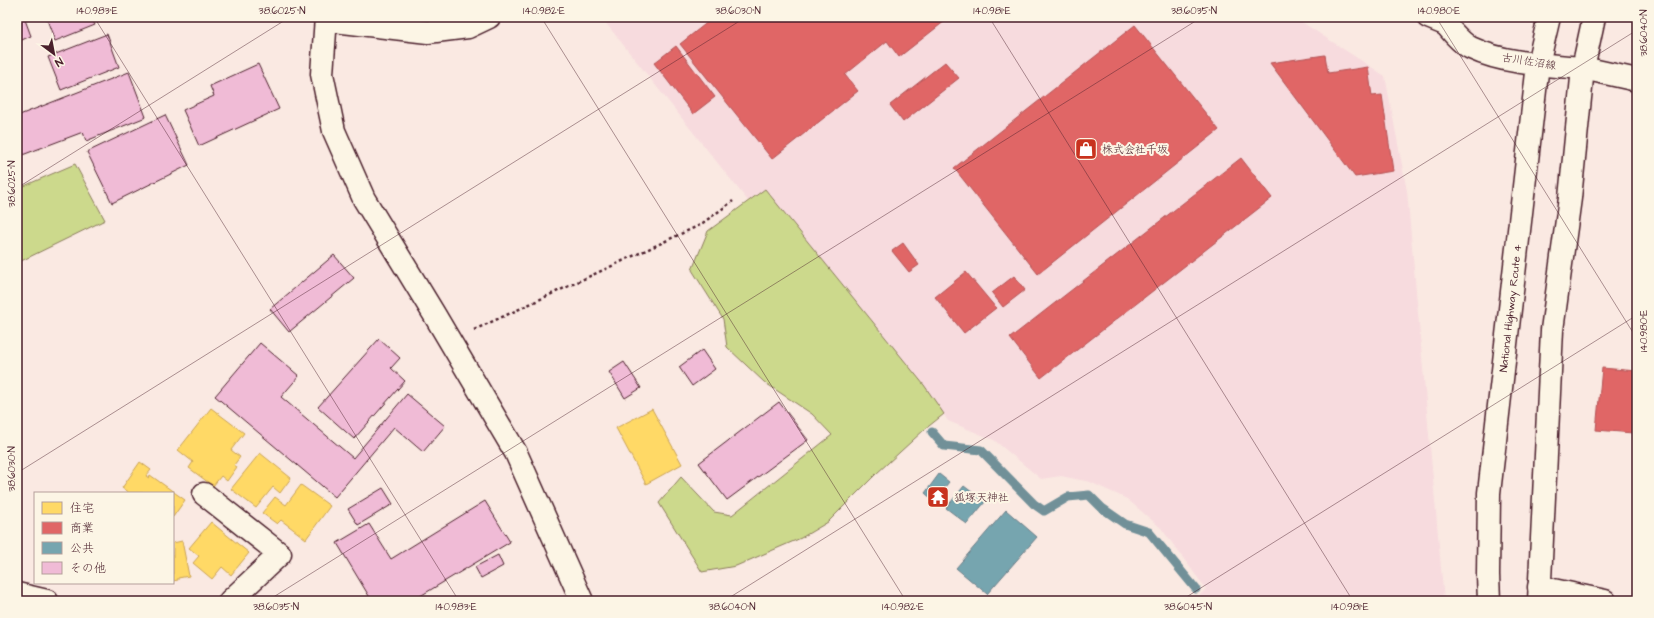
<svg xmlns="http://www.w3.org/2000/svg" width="1654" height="618" viewBox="0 0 1654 618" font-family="'Architects Daughter','Klee One',sans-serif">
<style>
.built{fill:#f7dbde}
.green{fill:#ccd98c;stroke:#8b7c5c}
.homes{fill:#ffd966;stroke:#c9a154}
.shops{fill:#e06666;stroke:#b35154}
.public{fill:#76a5af;stroke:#697d87}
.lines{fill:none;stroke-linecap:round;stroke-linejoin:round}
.stream{stroke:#719098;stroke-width:9}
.building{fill:#f0bbd6;stroke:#4a1f2b}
.minor-casing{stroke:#4a1f2b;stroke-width:25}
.major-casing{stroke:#4a1f2b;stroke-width:25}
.highway-casing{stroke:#4a1f2b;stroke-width:25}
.path{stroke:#4a1f2b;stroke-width:2.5;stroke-dasharray:3 3;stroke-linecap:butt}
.minor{stroke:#fcf5e5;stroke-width:22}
.major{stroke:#fcf5e5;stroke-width:22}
.highway{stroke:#fcf5e5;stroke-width:22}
.ticks{fill:none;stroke:#4a1f2b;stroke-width:1;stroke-opacity:0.45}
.labels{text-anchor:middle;stroke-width:4;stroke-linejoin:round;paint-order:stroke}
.street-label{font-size:11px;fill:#4a1f2b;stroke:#fcf5e5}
.poi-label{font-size:11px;fill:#4a1f2b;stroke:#fcf5e5;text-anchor:start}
.neatline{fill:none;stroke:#4a1f2b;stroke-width:1.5}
.ticks-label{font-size:10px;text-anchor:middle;fill:#4a1f2b}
</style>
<rect width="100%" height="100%" fill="#fae9e2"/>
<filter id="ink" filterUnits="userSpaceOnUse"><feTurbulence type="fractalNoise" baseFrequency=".025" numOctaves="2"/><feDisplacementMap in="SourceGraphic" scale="8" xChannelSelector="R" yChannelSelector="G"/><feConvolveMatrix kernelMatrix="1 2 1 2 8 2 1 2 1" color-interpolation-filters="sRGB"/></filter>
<g filter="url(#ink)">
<path class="built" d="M601,17H1294L1385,76L1407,191L1444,601H1194L1206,589L1161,528L1127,499L1090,482L1061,476L1041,479L994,440L948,421L924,385L765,189L748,201Z"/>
<g class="green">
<path d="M75,164L105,220L17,263V189Z"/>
<path d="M765,189L924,385L944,414L924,430L876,474L828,522L801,538L736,566L702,572L659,503L681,477L714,512L732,515L832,435L812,414L764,382L727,347L723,319L692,270L708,231Z"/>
</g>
<g class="homes">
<path d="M211,408L244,433L231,450L240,457L234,465L237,467L227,481L221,476L213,486L189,468L193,462L178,450Z"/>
<path d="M652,409L682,464L646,484L616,428Z"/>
<path d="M260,453L291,478L280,493L273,487L256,508L231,489Z"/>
<path d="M140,462L151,470L146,476L149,478L150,475L185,500L173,517V493H129L122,488Z"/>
<path d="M301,485L330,506L306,539L281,520L277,524L262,513L275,497L286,505Z"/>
<path d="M211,522L249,553L231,575L222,567L212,579L193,563L199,556L189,548Z"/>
<path d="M182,541L189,576L178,578V580L173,581V543Z"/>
</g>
<g class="shops">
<path d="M714,17H950L899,57L887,41L845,75L858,91L772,159L680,44Z"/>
<path d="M1135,25L1219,130L1038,274L954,168Z"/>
<path d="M676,46L715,97L693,114L654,63Z"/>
<path d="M1325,55L1328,73L1368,67L1372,96L1382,95L1393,171L1355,177L1270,63Z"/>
<path d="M945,62L959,78L903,122L890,105Z"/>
<path d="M1241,158L1272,198L1041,378L1010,338Z"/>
<path d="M903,243L919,265L909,272L892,251Z"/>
<path d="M966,272L996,308L964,333L935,297Z"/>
<path d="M1014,276L1025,290L1003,307L992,293Z"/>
<path d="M1602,368L1637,371V390L1633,433L1596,430Z"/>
</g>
<g class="public">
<path d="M939,474L949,482L934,501L925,493Z"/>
<path d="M964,486L985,502L967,524L946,508Z"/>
<path d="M1006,510L1037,537L987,594L956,568Z"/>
</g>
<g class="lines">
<path class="stream" d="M932,432L944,446L981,450L1034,504L1044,511L1068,497L1089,495L1102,508L1125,524L1149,532L1196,589"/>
</g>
<g class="building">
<path d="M17,17H24L31,36L17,42Z"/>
<path d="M46,17H91L95,25L55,41Z"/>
<path d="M107,34L119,67L61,90L48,57Z"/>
<path d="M258,64L279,109L199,146L183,110L214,96L210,86Z"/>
<path d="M129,72L146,117L86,141L83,132L17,157V116Z"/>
<path d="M165,115L189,165L112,203L87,152Z"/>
<path d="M334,255L354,278L289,332L270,309Z"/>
<path d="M379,339L400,358L391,368L405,381L354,439L318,407Z"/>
<path d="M260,343L299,376L281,397L353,458L407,394L445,426L423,452L394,427L335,497L215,396Z"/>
<path d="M702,350L715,369L692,386L679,367Z"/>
<path d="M624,362L641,388L625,398L609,372Z"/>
<path d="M779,402L808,440L727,500L699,463Z"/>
<path d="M383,488L393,504L358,525L348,509Z"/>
<path d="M485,501L510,542L412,601H372L337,543L369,524L391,559Z"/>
<path d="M498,555L503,566L481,578L475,567Z"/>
</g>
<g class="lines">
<g class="minor-casing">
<g id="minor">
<path d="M326,17L322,74L334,131L364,199L434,314L516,453L582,601"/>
<path d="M1428,17L1445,24"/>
<path d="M326,20L428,32L468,27L489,17"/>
<path d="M1583,68L1637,80"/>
<path d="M204,494L280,554L230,601"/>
<path d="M1539,587L1605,601"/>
<path d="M17,594L47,601"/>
</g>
</g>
<g class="major-casing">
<path id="major" d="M1441,17C1446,26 1462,44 1471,48C1505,64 1547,65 1583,68"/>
</g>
<g class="highway-casing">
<g id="highway">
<path id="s1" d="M1489,601L1488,575L1489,493L1538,64L1549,17"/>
<path d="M1539,601L1552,330L1570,198L1583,68L1594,17"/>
</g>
</g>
<path class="path" d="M474,330L700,225L733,201"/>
<use href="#minor" class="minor"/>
<use href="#major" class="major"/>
<use href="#highway" class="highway"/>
</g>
</g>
<path class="ticks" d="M94,17L459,601M541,17L906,601M989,17L1353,601M1436,17L1637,339M17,188L290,17M17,473L746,17M267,601L1202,17M724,601L1637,30M1180,601L1637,315M1636,601L1637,600"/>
<defs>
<g id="shop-square" transform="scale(1.15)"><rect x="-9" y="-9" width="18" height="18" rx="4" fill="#c8321e" stroke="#fcf5e5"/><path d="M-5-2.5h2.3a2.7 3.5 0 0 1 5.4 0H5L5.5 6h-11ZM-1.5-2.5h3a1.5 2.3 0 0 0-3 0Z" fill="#fff"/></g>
<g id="temple-square" transform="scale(1.15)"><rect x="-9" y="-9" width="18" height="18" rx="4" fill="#c8321e" stroke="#fcf5e5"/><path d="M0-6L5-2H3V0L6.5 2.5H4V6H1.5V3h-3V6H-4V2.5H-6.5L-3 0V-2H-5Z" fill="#fff"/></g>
</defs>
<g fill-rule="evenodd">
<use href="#shop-square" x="1086" y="149"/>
<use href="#temple-square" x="938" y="497"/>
</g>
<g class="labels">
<g class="street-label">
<text transform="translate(1529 61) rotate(9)" y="4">古川佐沼線</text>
<text dy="4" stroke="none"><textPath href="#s1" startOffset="294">National Highway Route 4</textPath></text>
</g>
<g class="poi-label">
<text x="1102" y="153">株式会社千坂</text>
<text x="954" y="501">狐塚天神社</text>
</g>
</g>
<rect width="1654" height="618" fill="none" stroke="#fcf5e5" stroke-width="44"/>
<rect x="34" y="492" width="140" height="92" fill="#fcf5e5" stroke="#b59f9b"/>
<rect x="42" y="502" width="20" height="12" fill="#ffd966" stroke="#b59f9b"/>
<text x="70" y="512" font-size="12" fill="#4a1f2b">住宅</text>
<rect x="42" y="522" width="20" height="12" fill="#e06666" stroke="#b59f9b"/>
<text x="70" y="532" font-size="12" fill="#4a1f2b">商業</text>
<rect x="42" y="542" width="20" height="12" fill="#76a5af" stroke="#b59f9b"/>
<text x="70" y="552" font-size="12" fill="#4a1f2b">公共</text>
<rect x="42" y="562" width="20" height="12" fill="#f0bbd6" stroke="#b59f9b"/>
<text x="70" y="572" font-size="12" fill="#4a1f2b">その他</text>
<g transform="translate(54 54) rotate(148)" stroke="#fcf5e5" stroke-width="3" paint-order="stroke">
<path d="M0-3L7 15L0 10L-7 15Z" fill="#4a1f2b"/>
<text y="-6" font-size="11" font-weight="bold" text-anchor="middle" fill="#4a1f2b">N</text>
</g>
<rect x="22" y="22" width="1610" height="574" class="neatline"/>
<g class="ticks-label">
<text x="97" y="14">140.983°E</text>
<text x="282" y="14">38.6025°N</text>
<text x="544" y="14">140.982°E</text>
<text x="738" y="14">38.6030°N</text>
<text x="992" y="14">140.981°E</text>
<text x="1194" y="14">38.6035°N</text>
<text x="1439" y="14">140.980°E</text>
<text transform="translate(1643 33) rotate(-90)" y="4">38.6040°N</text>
<text transform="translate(11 184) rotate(-90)" y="4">38.6025°N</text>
<text transform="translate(1643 331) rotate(-90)" y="4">140.980°E</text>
<text transform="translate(11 469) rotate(-90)" y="4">38.6030°N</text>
<text x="276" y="610">38.6035°N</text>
<text x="456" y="610">140.983°E</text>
<text x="732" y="610">38.6040°N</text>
<text x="903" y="610">140.982°E</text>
<text x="1188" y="610">38.6045°N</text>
<text x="1350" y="610">140.981°E</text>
</g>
</svg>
